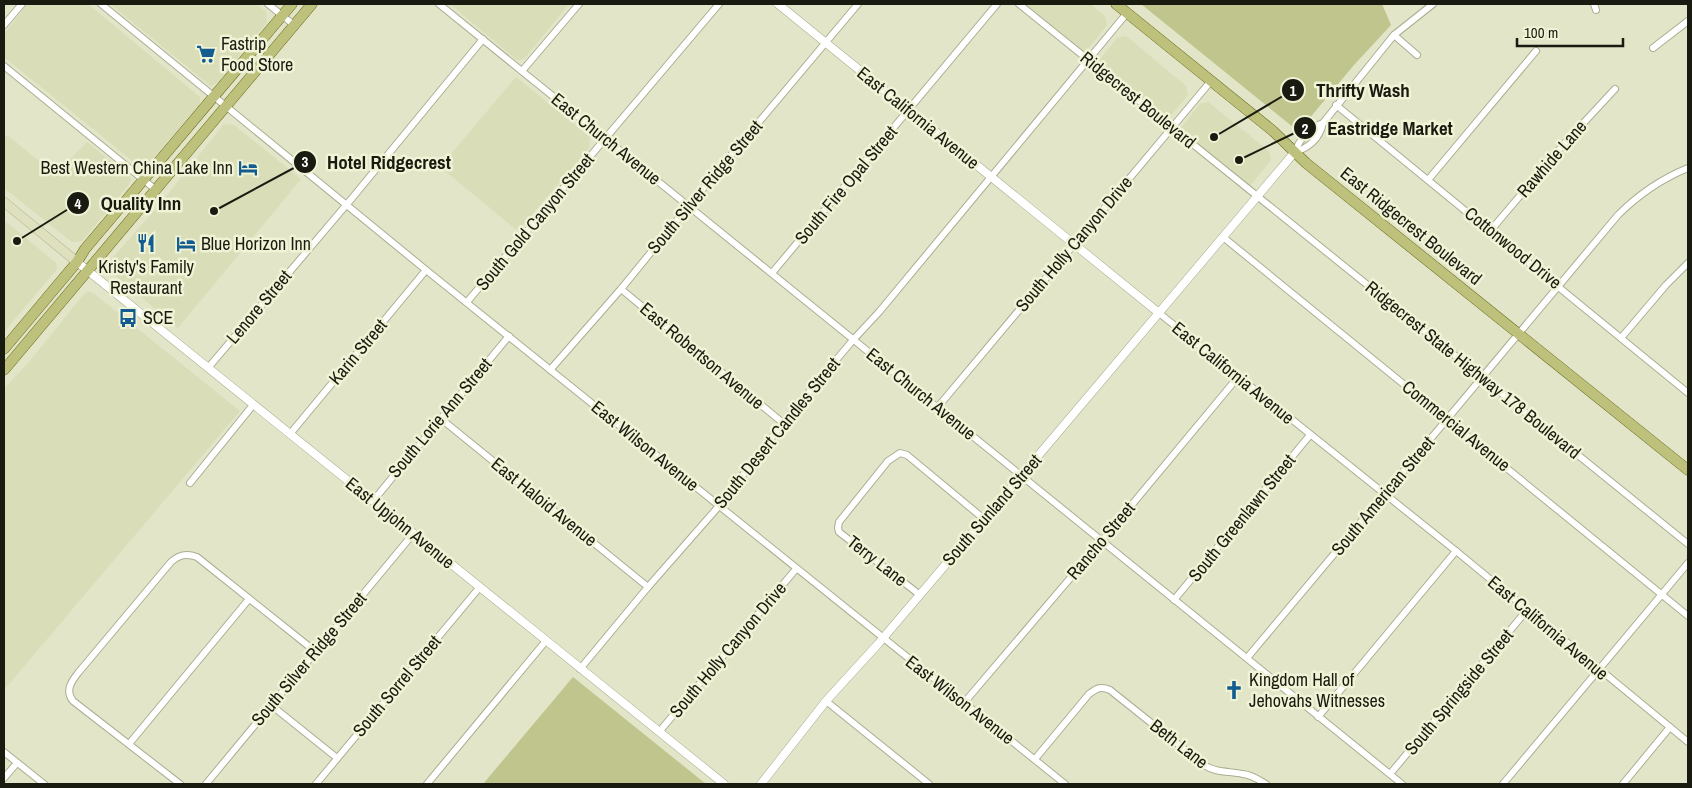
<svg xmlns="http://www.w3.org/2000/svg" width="1692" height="788" viewBox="0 0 1692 788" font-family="'Archivo Narrow',sans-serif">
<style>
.built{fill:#d9ddb8}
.green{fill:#c0c58d}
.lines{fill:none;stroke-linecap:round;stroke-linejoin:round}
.minor-casing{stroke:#abae92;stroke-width:8}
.tertiary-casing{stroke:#abae92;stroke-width:9}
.secondary-casing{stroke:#abae92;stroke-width:10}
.primary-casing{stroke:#696c1d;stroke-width:11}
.minor{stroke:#fff;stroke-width:6}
.tertiary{stroke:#fff;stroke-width:8}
.secondary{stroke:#dfe0bd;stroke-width:9}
.primary{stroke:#bec17c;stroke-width:10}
.labels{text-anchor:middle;stroke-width:5;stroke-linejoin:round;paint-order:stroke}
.poi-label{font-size:18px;fill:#1a1b10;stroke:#f0f3d5;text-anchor:start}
.street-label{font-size:18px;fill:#1a1b10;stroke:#f0f3d5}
.leader{fill:none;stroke:#1a1b10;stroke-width:2}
.callout-dot{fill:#1a1b10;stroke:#f0f3d5;stroke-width:2}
.mark-label{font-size:15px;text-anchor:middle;font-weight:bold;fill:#fff}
.callout-label{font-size:19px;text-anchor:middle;font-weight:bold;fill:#1a1b10;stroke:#f0f3d5;stroke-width:5;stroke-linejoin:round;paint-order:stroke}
</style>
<rect width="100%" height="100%" fill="#e2e5c8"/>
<g class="built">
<path d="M28,4H88L200,97V104L147,165L140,167L4,57V34Z"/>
<path d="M110,4H256L266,12L267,23L217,83L211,86Z"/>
<path d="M450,4H569L524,59L517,60Z"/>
<path d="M1018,4H1090L1105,16L1107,25L1082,56Z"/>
<path d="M1126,36L1186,86L1188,95L1163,125L1093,68L1117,38Z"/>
<path d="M516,77L590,137L589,148L518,231L440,167Z"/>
<path d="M1208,102L1269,151L1271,160L1246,191L1176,134L1200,104Z"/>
<path d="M224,124L234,125L301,179L178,328L110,271L108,263L160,204Z"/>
<path d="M7,135L55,174L87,142L131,178L130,183L82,241L72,242L4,188V139Z"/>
<path d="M4,220L56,263L57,269L4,332Z"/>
<path d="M88,292L93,293L240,411L4,690V389L29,362L84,294Z"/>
</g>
<g class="green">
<path d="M1141,4H1382L1391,25L1354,65L1303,126L1293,127Z"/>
<path d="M573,677L706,784H483Z"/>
</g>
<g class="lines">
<g class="minor-casing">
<g id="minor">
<path d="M101,4L426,270L1065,784"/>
<path d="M268,4L294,25"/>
<path d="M439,4L1402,784"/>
<path d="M1019,4C1243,183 1465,364 1688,544"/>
<path d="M1594,4L1596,10"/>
<path d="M4,25L22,4"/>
<path d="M1394,35L1417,55"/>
<path d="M1653,48L1688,21"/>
<path d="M4,66L156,190"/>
<path d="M522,71L579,4"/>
<path d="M1336,105L1688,393"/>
<path d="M1294,153C1309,147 1319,140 1323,123L1394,35L1433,4"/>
<path d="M1294,153C1300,139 1308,128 1323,123"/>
<path d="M1428,180L1536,51"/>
<path d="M1491,230L1563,145L1615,89"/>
<path d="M1223,237L1688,616"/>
<path d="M772,273L997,4"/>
<path d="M621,289L783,423"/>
<path d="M467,302L719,4"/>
<path d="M1159,313L1456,551L1688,742"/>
<path d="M1621,338L1666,285L1688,263"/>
<path d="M208,368L353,197L483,39"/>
<path d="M550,370L621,289L696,197L858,4"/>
<path d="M937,408L1211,81"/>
<path d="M440,418L648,587"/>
<path d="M290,434L426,270"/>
<path d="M190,483L253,405"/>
<path d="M373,501L509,336"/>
<path d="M1182,590L1174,600L1310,435"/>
<path d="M920,595L839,532L838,528L839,522L888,461L900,453L907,455L984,519"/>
<path d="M1247,658L1618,215C1638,195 1661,179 1688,168"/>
<path d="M580,669L648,587L719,506L783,423L853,340L879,312L1127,13"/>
<path d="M826,701L929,784"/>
<path d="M963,704L1095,549L1238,377"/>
<path d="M271,705L337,758"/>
<path d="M1318,717L1456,551"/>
<path d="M659,732L796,569"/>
<path d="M129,744L249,599"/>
<path d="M4,752L44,784"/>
<path d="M1041,752L1035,759L1089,694C1097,688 1101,686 1110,690L1204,765C1216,773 1229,771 1243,774C1252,775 1259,780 1266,784"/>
<path d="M1390,774L1527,610"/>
<path d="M4,778L17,763"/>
<path d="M180,784L73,701C65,691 71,682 78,673L171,562C179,555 186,553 197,557L316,652"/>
<path d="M206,784L413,534"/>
<path d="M316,784L479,588"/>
<path d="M427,784L545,642"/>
<path d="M1503,784L1688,563"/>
<path d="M1623,784L1670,727"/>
</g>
</g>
<g class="tertiary-casing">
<g id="tertiary">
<path d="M778,4L1159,313"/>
<path d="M77,262L724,784"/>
<path d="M761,784L826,701L878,644L1021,476L1294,153"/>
</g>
</g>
<g class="secondary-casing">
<path id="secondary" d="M4,202L77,262"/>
</g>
<g class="primary-casing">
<g id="primary">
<path d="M1116,4L1273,131L1306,163L1688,470"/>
<path d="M4,349L77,262L85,249L292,4"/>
<path d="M4,370L312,4"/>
</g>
</g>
<use href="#minor" class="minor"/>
<use href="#tertiary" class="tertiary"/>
<use href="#secondary" class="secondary"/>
<use href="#primary" class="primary"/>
</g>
<defs>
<g id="supermarket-bare" transform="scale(1.5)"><path d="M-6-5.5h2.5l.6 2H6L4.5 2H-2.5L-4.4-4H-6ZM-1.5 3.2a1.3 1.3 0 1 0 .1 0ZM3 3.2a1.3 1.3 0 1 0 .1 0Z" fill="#125c8f" stroke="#f0f3d5" stroke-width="2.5" paint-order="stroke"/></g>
<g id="hotel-bare" transform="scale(1.5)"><path d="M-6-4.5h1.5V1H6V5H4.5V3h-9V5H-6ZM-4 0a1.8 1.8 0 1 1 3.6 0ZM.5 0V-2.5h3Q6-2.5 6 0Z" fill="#125c8f" stroke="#f0f3d5" stroke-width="2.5" paint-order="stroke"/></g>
<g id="restaurant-bare" transform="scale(1.5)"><path d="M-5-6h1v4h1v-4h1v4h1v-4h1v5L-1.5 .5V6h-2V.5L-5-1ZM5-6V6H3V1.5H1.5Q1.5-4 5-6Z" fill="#125c8f" stroke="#f0f3d5" stroke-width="2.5" paint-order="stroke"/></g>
<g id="bus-bare" transform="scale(1.5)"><path d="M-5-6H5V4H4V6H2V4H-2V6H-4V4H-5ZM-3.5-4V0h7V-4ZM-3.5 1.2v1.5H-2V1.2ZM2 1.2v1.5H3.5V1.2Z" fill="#125c8f" stroke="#f0f3d5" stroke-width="2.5" paint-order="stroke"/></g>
<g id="church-bare" transform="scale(1.5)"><path d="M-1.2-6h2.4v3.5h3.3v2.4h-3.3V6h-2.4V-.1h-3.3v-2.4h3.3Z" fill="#125c8f" stroke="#f0f3d5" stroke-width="2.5" paint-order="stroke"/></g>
</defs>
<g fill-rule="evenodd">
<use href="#supermarket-bare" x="206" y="54"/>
<use href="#hotel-bare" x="248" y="168"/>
<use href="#restaurant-bare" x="146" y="243"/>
<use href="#hotel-bare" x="186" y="244"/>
<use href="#bus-bare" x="128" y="318"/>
<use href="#church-bare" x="1234" y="690"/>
</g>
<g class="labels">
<g class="poi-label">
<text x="221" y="50">Fastrip<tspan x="221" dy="21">Food Store</tspan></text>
<text x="233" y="174" text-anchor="end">Best Western China Lake Inn</text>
<text x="201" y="250">Blue Horizon Inn</text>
<text x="146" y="273" text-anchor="middle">Kristy's Family<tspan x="146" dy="21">Restaurant</tspan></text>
<text x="143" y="324">SCE</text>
<text x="1249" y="686">Kingdom Hall of<tspan x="1249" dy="21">Jehovahs Witnesses</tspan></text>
</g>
<g class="street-label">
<text transform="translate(1138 100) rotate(39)" y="6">Ridgecrest Boulevard</text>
<text transform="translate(918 118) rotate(39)" y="6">East California Avenue</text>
<text transform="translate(606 139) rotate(39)" y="6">East Church Avenue</text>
<text transform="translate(1552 159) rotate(-49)" y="6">Rawhide Lane</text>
<text transform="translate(846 185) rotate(-50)" y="6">South Fire Opal Street</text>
<text transform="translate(705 187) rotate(-50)" y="6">South Silver Ridge Street</text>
<text transform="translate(535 222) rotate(-50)" y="6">South Gold Canyon Street</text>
<text transform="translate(1411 226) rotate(39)" y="6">East Ridgecrest Boulevard</text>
<text transform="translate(1074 244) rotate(-50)" y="6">South Holly Canyon Drive</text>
<text transform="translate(1513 248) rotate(39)" y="6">Cottonwood Drive</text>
<text transform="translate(259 307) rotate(-50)" y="6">Lenore Street</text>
<text transform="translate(358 352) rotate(-50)" y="6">Karin Street</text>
<text transform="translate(702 356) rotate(40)" y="6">East Robertson Avenue</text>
<text transform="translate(1473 370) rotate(39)" y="6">Ridgecrest State Highway 178 Boulevard</text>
<text transform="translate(1233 373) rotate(39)" y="6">East California Avenue</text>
<text transform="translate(921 394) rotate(39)" y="6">East Church Avenue</text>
<text transform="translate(440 418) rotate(-50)" y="6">South Lorie Ann Street</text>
<text transform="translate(1456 426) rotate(39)" y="6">Commercial Avenue</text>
<text transform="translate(777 433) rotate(-51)" y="6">South Desert Candles Street</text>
<text transform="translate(645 446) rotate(39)" y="6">East Wilson Avenue</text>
<text transform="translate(1383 496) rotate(-50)" y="6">South American Street</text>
<text transform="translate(544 502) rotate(39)" y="6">East Haloid Avenue</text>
<text transform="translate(992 510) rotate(-49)" y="6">South Sunland Street</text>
<text transform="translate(1242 518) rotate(-51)" y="6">South Greenlawn Street</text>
<text transform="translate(400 523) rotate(39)" y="6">East Upjohn Avenue</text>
<text transform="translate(1101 541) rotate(-50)" y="6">Rancho Street</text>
<text transform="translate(877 561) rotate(38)" y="6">Terry Lane</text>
<text transform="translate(1548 628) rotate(40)" y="6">East California Avenue</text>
<text transform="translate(728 650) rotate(-50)" y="6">South Holly Canyon Drive</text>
<text transform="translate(309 659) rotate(-50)" y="6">South Silver Ridge Street</text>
<text transform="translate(397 686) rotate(-50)" y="6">South Sorrel Street</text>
<text transform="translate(1459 692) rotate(-50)" y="6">South Springside Street</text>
<text transform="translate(960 700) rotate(38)" y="6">East Wilson Avenue</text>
<text transform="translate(1179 744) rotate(38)" y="6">Beth Lane</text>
</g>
</g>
<path class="leader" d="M1214 137L1293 90M1239 160L1305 128M214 211L305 162M17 241L78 203"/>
<g class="callout-dot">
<circle cx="1214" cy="137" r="5"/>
<circle cx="1239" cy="160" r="5"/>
<circle cx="214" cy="211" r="5"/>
<circle cx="17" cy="241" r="5"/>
<circle cx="1293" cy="90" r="12"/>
<circle cx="1305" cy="128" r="12"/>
<circle cx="305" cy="162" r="12"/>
<circle cx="78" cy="203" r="12"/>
</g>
<g class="mark-label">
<text x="1293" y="96">1</text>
<text x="1305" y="134">2</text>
<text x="305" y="167">3</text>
<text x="78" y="209">4</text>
</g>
<g class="callout-label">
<text x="1363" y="97">Thrifty Wash</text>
<text x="1390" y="135">Eastridge Market</text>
<text x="389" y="169">Hotel Ridgecrest</text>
<text x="141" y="210">Quality Inn</text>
</g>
<rect width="1692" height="788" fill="none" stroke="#1a1b10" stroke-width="10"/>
<path d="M1517 38v8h106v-8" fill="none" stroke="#1a1b10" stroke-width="2.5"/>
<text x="1524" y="38" font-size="15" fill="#1a1b10" stroke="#f0f3d5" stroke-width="4" paint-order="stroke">100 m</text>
</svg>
